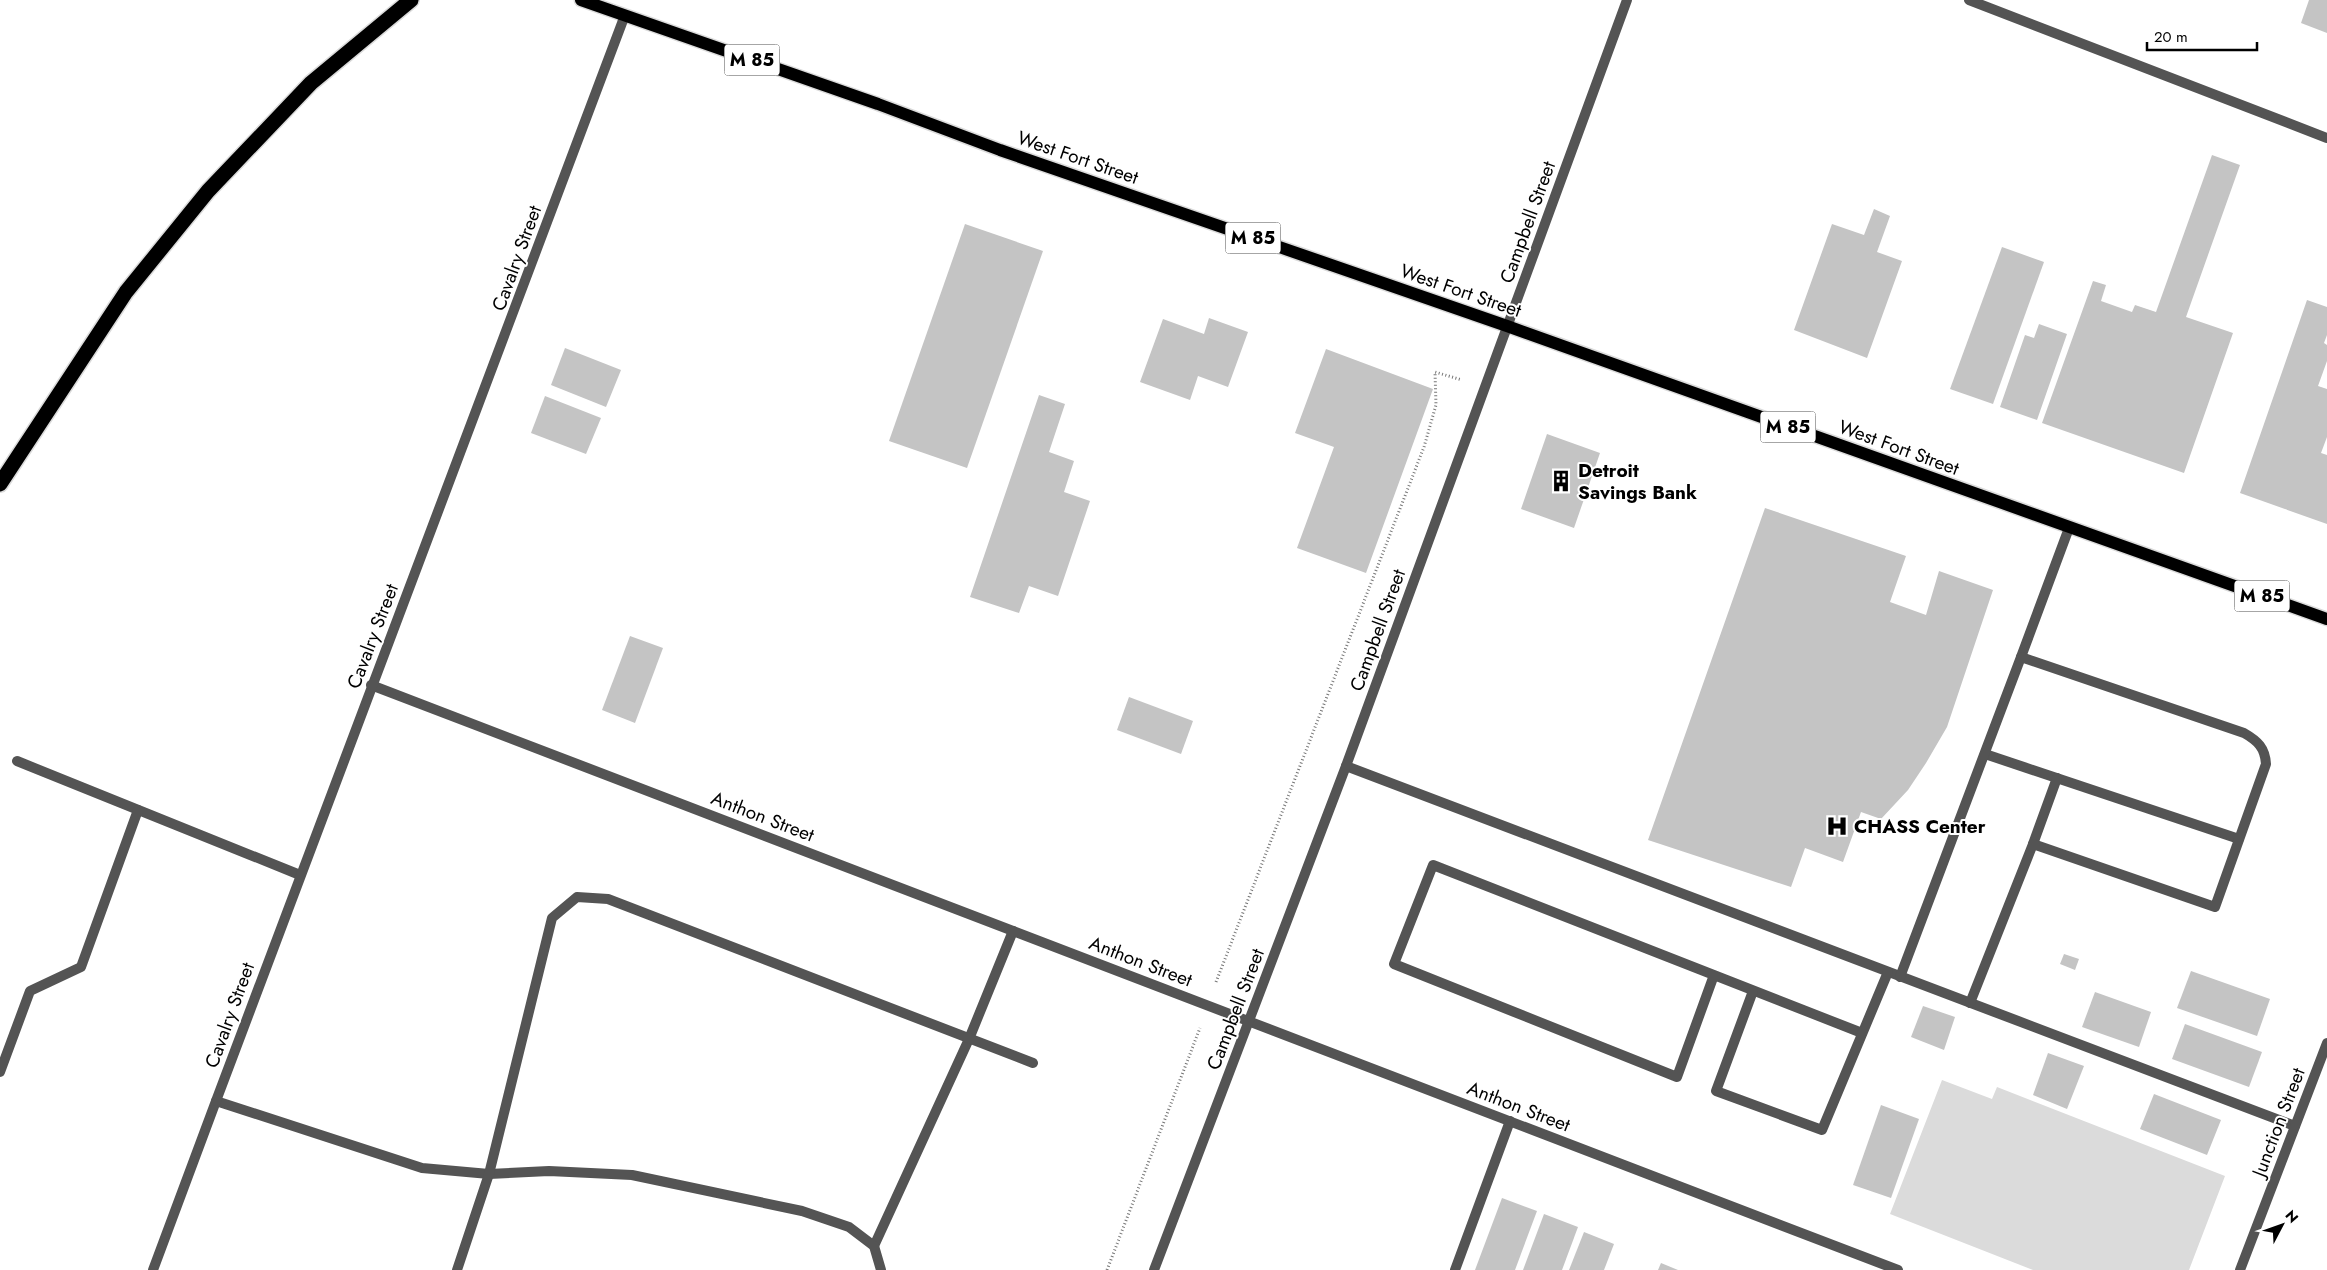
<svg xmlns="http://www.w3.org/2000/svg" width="2327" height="1270" viewBox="0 0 2327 1270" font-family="Jost,sans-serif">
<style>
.green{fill:#dbdbdb}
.building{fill:#c4c4c4}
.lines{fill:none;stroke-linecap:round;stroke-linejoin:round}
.primary-casing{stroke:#dbdbdb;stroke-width:15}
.motorway-casing{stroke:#dbdbdb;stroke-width:18}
.path{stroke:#767676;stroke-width:3;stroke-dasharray:1 2.5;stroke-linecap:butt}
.service{stroke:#545454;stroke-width:10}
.minor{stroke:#545454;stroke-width:10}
.tertiary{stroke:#545454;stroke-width:10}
.primary{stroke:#000;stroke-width:12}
.motorway{stroke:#000;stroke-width:15}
.labels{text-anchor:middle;stroke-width:4;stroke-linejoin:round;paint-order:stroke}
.shield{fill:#fff;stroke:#4c4c4c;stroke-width:1}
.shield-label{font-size:18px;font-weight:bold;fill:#000}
.street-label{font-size:19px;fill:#000;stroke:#fff}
.poi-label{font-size:19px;font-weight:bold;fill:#000;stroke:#fff;text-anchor:start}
</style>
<rect width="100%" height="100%" fill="#fff"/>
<path class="green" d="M1942,1080L1992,1099L1997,1087L2225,1176L2189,1270H2033L1890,1214Z"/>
<g class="building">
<path d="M2309,0H2327V33L2301,23Z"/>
<path d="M2212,155L2240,165L2186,317L2233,333L2184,473L2042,423L2093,281L2106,285L2101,301L2132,312L2135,305L2156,312Z"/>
<path d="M1874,209L1890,216L1877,252L1902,261L1867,358L1794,330L1832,224L1864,235Z"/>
<path d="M965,224L1043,251L967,468L889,441Z"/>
<path d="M2002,247L2044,262L1993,404L1950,389Z"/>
<path d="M2307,300L2327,307V335L2324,343L2327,345V361L2318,386L2327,389V437L2321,453L2327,455V524L2240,493Z"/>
<path d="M1209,318L1248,332L1228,387L1198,376L1190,400L1140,382L1163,319L1204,334Z"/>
<path d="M2039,324L2067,334L2037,420L2000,407L2025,335L2034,338Z"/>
<path d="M565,348L621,370L606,407L551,385Z"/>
<path d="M1326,349L1433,389L1366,573L1297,548L1334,447L1295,433Z"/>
<path d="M1039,395L1065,404L1049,452L1074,461L1064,492L1090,501L1058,596L1029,586L1019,613L970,597Z"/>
<path d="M545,396L601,418L586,454L531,433Z"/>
<path d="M1547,434L1600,453L1574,528L1521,509Z"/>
<path d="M1765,508L1906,556L1890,602L1926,615L1939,571L1993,590L1947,727L1926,763L1908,790L1881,819L1861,812L1843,862L1805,848L1791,887L1648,840Z"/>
<path d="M630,636L663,648L635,723L602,710Z"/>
<path d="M1129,697L1193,721L1181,754L1117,730Z"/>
<path d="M2064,954L2079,959L2075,970L2060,964Z"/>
<path d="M2191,971L2270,999L2257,1036L2177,1008Z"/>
<path d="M2095,992L2151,1012L2139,1047L2082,1027Z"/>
<path d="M1923,1006L1955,1017L1944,1050L1911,1037Z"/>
<path d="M2185,1024L2262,1052L2249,1087L2172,1059Z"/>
<path d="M2048,1053L2084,1066L2067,1109L2033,1095Z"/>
<path d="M2154,1094L2221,1120L2207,1155L2140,1129Z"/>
<path d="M1881,1105L1919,1119L1891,1198L1853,1185Z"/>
<path d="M1502,1198L1537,1211L1515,1270H1475Z"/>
<path d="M1544,1214L1578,1227L1562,1270H1523Z"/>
<path d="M1584,1232L1614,1244L1604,1270H1569Z"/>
<path d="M1661,1263L1678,1270H1658Z"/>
</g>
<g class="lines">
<g class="primary-casing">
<path id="primary" d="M581,0L878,104L1000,150L1507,326L2327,619"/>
</g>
<g class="motorway-casing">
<path id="motorway" d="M0,484L126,292L208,191L311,83L411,0"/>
</g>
<g class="path">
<path d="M1216,982L1424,447L1436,405L1435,372L1462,380"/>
<path d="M1107,1270L1200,1028"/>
</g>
<g class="service">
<path d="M1969,0L2327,138"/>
<path d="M2021,657L2069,528"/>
<path d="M1985,754L2239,839"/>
<path d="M17,761L300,875"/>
<path d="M1346,766L2295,1126"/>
<path d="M2033,844L2057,778"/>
<path d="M1714,975L1677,1077L1394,964L1433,865L1862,1033"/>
<path d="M1900,977L2021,657L2244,733C2258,741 2265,748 2266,764L2215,907L2033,844L1970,1003"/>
<path d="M1753,991L1716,1091L1822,1130L1888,972"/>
<path d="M0,1072L30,991L81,967L138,810"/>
<path d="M874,1246L969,1039L1013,931"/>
<path d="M153,1270L216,1101L422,1168L489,1174L549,1171L632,1175L802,1211L849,1227L874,1246L881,1270"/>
<path d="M457,1270L489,1174L552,918L577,897L608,899L1033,1063"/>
<path d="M1455,1270L1510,1121"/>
</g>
<g class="minor">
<path d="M371,685L1898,1270"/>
<path d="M216,1101C351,738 490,378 625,15"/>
<path d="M1154,1270L1346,766L1627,0"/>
</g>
<path class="tertiary" d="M2240,1270L2327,1043"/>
<use href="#primary" class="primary"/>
<use href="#motorway" class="motorway"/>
</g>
<defs>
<g id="building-bare" transform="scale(1.725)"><path d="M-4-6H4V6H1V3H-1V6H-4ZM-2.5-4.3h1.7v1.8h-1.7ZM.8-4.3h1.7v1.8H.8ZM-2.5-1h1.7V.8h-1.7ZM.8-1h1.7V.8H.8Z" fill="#000" stroke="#fff" stroke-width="2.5" paint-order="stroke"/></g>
<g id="hospital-bare" transform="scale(1.725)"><path d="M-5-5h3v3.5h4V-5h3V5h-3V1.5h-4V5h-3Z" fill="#000" stroke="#fff" stroke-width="2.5" paint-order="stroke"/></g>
</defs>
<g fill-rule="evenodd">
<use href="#building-bare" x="1561" y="481"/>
<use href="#hospital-bare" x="1837" y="826"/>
</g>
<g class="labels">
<g class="shield">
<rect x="724.5" y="44.5" width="55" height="31" rx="4"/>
<rect x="1225.5" y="222.5" width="55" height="31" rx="4"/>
<rect x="1760.5" y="411.5" width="55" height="31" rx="4"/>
<rect x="2234.5" y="580.5" width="55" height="31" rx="4"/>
</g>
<g class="shield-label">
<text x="752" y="66">M 85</text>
<text x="1253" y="244">M 85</text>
<text x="1788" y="433">M 85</text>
<text x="2262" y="602">M 85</text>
</g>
<g class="street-label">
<text transform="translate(1078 157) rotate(19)" y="7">West Fort Street</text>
<text transform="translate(1527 222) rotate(-70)" y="7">Campbell Street</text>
<text transform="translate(516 258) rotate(-70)" y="7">Cavalry Street</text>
<text transform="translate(1461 290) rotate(19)" y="7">West Fort Street</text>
<text transform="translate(1899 447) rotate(20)" y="7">West Fort Street</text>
<text transform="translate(1377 630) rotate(-70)" y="7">Campbell Street</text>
<text transform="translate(372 636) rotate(-69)" y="7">Cavalry Street</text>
<text transform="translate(763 816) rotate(21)" y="7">Anthon Street</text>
<text transform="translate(1141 961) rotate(21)" y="7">Anthon Street</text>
<text transform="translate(1235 1009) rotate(-69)" y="7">Campbell Street</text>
<text transform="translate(229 1015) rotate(-70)" y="7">Cavalry Street</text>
<text transform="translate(1519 1106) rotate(21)" y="7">Anthon Street</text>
<text transform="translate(2278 1122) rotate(-69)" y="7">Junction Street</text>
</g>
<g class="poi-label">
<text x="1578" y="477">Detroit<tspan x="1578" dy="22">Savings Bank</tspan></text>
<text x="1854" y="833">CHASS Center</text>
</g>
</g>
<g transform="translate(2282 1225) rotate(49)" stroke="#ffffff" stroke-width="4" paint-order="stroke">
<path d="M0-4L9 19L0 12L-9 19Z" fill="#000000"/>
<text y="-8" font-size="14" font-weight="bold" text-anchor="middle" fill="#000000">N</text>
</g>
<path d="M2147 42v8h110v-8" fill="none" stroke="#000000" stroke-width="2.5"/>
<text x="2154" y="42" font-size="15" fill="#000000" stroke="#ffffff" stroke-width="4" paint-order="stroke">20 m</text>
</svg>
